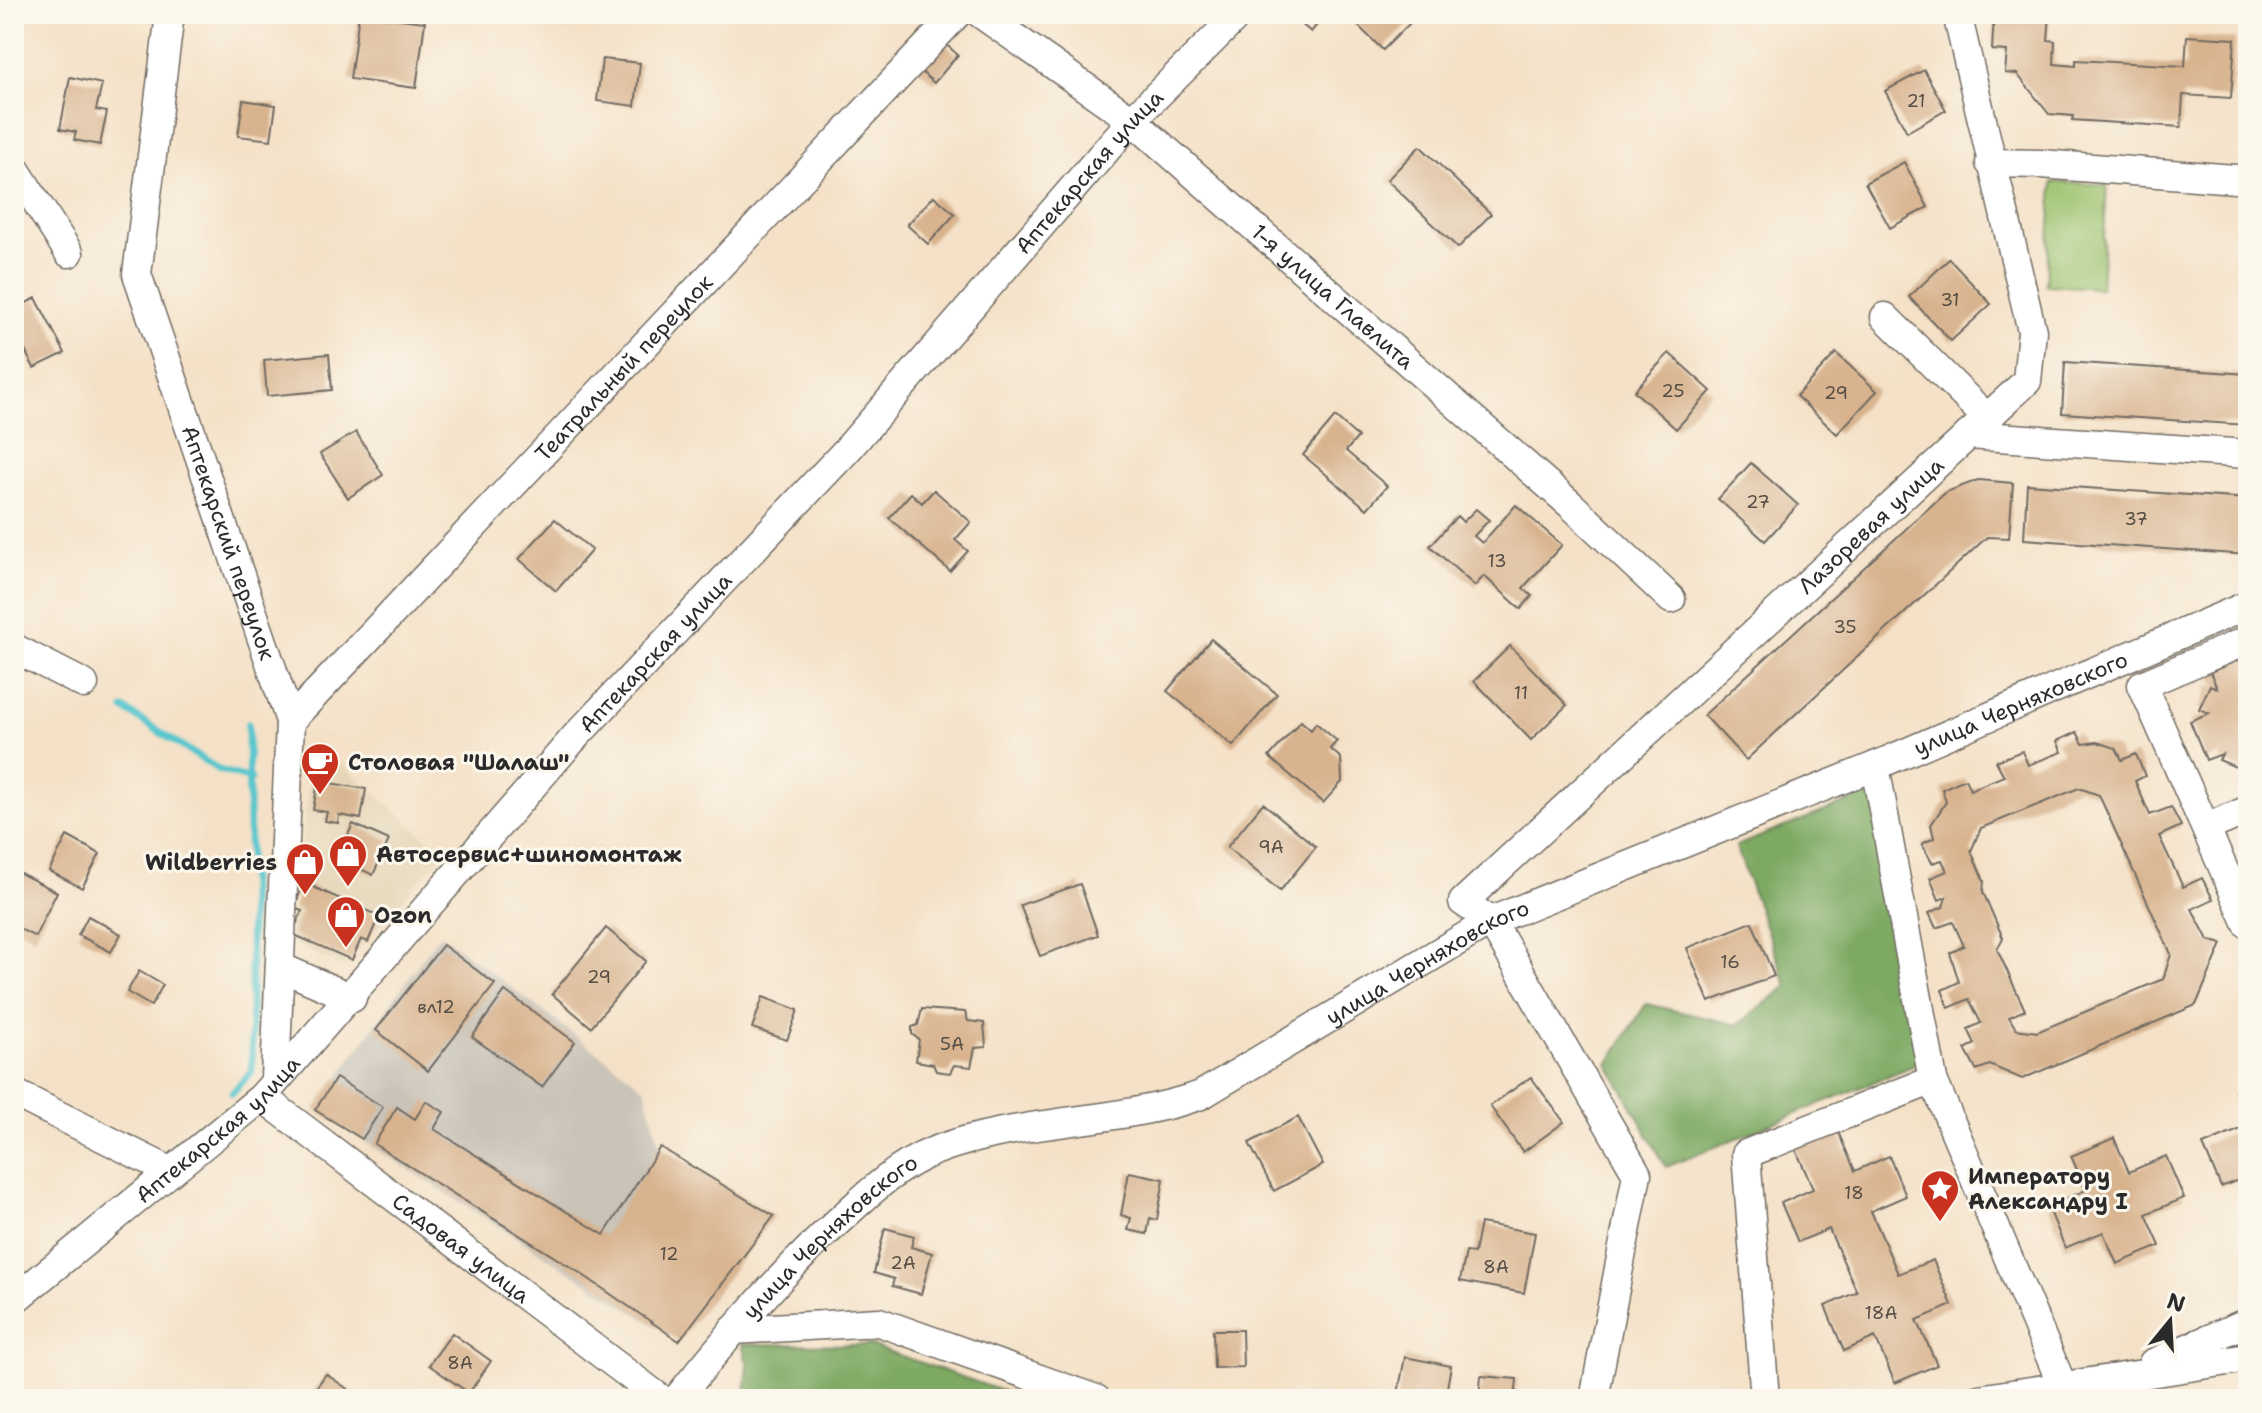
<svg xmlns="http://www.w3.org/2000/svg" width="2262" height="1413" viewBox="0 0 2262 1413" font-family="'Shantell Sans',sans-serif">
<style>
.built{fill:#e5d6b7}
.industrial{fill:#c9c3b8}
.green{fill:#9cc36f;stroke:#64774d;stroke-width:2}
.forest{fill:#7da962;stroke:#546a46;stroke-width:2}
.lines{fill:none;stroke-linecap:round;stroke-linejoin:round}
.stream{stroke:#59c6ce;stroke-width:7}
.building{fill:#d8b38e;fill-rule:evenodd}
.minor-casing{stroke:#716b62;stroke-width:31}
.minor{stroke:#fff;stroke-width:28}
.labels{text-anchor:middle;stroke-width:6;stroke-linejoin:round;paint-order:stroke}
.number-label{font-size:18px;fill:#564d44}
.street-label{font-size:22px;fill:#2b2b2b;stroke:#fbf7ec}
.poi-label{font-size:22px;font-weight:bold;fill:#2b2b2b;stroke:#fbf7ec;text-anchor:start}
</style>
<rect width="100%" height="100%" fill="#fbf7ec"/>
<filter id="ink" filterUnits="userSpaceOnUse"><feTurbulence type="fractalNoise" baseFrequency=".0125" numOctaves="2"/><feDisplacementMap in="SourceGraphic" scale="16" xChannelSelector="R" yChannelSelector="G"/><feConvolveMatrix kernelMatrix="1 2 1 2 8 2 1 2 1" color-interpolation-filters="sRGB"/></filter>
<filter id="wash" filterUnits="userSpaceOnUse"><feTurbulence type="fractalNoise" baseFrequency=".006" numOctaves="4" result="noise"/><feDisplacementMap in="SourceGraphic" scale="32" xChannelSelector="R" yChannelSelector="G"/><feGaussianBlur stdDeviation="1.8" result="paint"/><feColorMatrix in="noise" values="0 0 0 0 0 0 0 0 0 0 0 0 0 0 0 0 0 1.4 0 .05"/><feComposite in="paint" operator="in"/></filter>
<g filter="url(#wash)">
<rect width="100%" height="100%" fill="#f4e1c7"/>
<path class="built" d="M314,741L444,853L343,967L289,941Z"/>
<path class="industrial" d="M440,934L645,1088L660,1147L774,1216L679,1341L315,1110Z"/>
<path class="green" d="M2053,182L2107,185L2101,288L2046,285Z"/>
<g class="forest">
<path d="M1873,792L1925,1061L1666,1167L1608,1064L1646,1004L1738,1025L1787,986L1736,846Z"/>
<path d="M742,1344L870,1345L1025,1399H744L748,1366Z"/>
</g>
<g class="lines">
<g class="stream">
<path d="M124,709L219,770L251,779"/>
<path d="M232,1093L252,1071L248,724"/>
</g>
</g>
<g id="blocks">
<g class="building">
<path d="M359,14L425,22L416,88L350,79Z"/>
<path d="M532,14H570V22L532,19Z"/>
<path d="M1289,14H1326L1311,32Z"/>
<path d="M1356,14H1415L1417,16L1383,50L1351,19Z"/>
<path d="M1994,14H2050L2048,40L2055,41L2054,64L2076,66V60L2185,66L2187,36L2235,39L2231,98L2183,95L2181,127L2072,120L2073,116L2049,114L2017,74L2005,73L2007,51L1992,50Z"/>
<path d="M940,39L958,55L934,83L915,66Z"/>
<path d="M602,59L640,63L635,106L597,101Z"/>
<path d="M1924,70L1946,110L1907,132L1885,91Z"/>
<path d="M70,77L102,84L96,110L107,112L100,145L74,140L76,132L60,129Z"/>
<path d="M243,100L276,105L271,140L238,136Z"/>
<path d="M1420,146L1491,214L1458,248L1387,180Z"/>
<path d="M1904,162L1928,207L1890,228L1865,183Z"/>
<path d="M934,196L955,214L928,244L907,225Z"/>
<path d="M1949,259L1991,304L1951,341L1909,297Z"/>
<path d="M36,298L65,353L34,368L14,329V309Z"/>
<path d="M1669,353L1711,391L1676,429L1634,391Z"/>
<path d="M1836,353L1877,391L1837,434L1796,396Z"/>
<path d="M329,354L332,390L267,396L264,360Z"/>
<path d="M2065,362L2248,374V425L2062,413Z"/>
<path d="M1335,417L1358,437L1346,451L1387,486L1367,509L1303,455Z"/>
<path d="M356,432L383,475L348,498L320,454Z"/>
<path d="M1751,463L1798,505L1765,541L1718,499Z"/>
<path d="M1978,480L2013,483L2009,538L1987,537L1746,760L1704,715L1946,492Z"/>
<path d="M2027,484L2248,499V555L2024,539Z"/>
<path d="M934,490L971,522L955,540L968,551L950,571L889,518L911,493L922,503Z"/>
<path d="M1516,505L1562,545L1523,588L1532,596L1521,609L1484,576L1475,586L1430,546L1457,516L1463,522L1476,509L1489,520L1474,536L1482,543Z"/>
<path d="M555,519L592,550L556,591L519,559Z"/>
<path d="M1211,639L1277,694L1233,746L1167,691Z"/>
<path d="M1510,646L1567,705L1531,740L1474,681Z"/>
<path d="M2248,656V759L2243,770L2219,760L2222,754L2206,760L2190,721L2209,713L2199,709L2210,685L2217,688L2210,672Z"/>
<path d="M1301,721L1311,730L1316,723L1337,741L1330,749L1341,758L1342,782L1323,803L1269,757Z"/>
<path d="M2077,732L2083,744L2097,742L2116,748L2122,760L2136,754L2145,776L2135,781L2150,815L2171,807L2181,826L2159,836L2183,887L2202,878L2213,899L2192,909L2208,940L2222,944L2196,1005L2022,1079L1990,1065L1976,1070L1965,1049L1975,1044L1968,1029L1981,1023L1969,999L1949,1008L1942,990L1959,982L1950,953L1964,946L1953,922L1936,928L1929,913L1943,907L1946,897L1939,900L1930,878L1947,871L1942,860L1932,863L1922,844L1934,838L1931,825L1946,802L1942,789L1965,779L1970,790L2004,776L1996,761L2022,751L2028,765L2062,752L2057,741ZM2079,788L2099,795L2171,954L2163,979L2037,1032L2016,1029L2009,1017L2025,1010L1997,949L2003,938L1983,892L1984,881L1971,851L1981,828Z"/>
<path d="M318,781L366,789L361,819L339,815L338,823L325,821L327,812L313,810Z"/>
<path d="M1263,803L1316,847L1280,891L1227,847Z"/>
<path d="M353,824L389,840L373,875L337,858Z"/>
<path d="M67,836L100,854L82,888L49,871Z"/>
<path d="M14,870L57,892L35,937L14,926Z"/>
<path d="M304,883L379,916L368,942L361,939L352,960L292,934L302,911L294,908Z"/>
<path d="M1080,884L1098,935L1040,956L1020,905Z"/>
<path d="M88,916L121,934L111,952L78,935Z"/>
<path d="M1752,922L1774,976L1709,1002L1687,948Z"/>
<path d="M606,928L646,961L591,1027L552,994Z"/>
<path d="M443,945L495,984L428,1071L376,1030Z"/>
<path d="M139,971L163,985L151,1006L127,992Z"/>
<path d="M505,991L575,1042L542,1087L472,1037Z"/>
<path d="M763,997L798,1010L787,1040L752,1028Z"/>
<path d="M922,1009L965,1012L968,1021L984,1023L986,1047L975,1048L971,1067L954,1065L950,1073L936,1071L933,1064L916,1061L919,1040L912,1034V1027L918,1025Z"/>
<path d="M1531,1077L1564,1122L1523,1152L1490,1106Z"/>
<path d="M336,1078L383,1107L362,1139L315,1110Z"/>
<path d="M2248,1085V1123L2235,1091Z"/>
<path d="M426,1101L444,1112L434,1129L604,1235L660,1147L774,1216L679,1341L580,1273L374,1144L397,1107L415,1119Z"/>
<path d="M1298,1117L1323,1165L1274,1191L1249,1143Z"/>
<path d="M1835,1125L1855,1171L1889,1156L1906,1196L1871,1211L1898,1274L1933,1260L1952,1305L1917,1320L1937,1365L1895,1383L1875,1337L1844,1351L1825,1306L1857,1292L1829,1229L1798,1242L1781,1203L1813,1189L1793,1143Z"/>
<path d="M2248,1126V1176L2221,1187L2203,1145Z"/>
<path d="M2114,1138L2129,1172L2166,1156L2184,1198L2146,1214L2160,1246L2117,1264L2103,1232L2065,1248L2048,1206L2086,1190L2071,1156Z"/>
<path d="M1129,1172L1164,1179L1157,1220L1150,1218L1147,1234L1128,1230L1131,1218L1121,1215Z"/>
<path d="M1480,1223L1535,1233L1524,1293L1460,1281L1466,1252L1474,1253Z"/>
<path d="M885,1228L914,1236L911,1247L932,1253L921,1294L892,1286L894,1279L874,1273Z"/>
<path d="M1213,1330H1242L1243,1367L1214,1368Z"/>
<path d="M452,1333L491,1361L469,1393L429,1365Z"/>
<path d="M1405,1357L1451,1366L1445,1399H1397Z"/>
<path d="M326,1374L362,1399H308Z"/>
<path d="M1481,1376L1517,1379L1515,1399H1479Z"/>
</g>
</g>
</g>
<g filter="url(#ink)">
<use href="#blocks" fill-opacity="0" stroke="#716b62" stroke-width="2"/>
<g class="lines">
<g class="minor-casing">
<g id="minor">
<path id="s1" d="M170,14L137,274L290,721L275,1078"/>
<path id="s2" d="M981,14L1132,120L1570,504L1671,599"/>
<path d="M1990,163L2041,164L2248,180"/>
<path d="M14,167L69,253"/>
<path d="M1885,317L1987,418"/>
<path d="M1968,435L2248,454"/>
<path d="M2248,640L2142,685L2248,924"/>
<path d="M14,648L84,684"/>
<path id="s3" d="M290,721L957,14"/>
<path d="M1875,766L1933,1080L2063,1387"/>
<path d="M2206,828L2248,810"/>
<path d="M280,967L352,998"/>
<path d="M14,1093L170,1171"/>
<path id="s4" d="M262,1097L661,1399"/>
<path id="s5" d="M14,1300L262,1097L575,737L847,450L1132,120L1239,14"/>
<path d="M733,1330L879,1322L1096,1399"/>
<path d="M2153,1363L2248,1322"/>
<path id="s6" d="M677,1399C731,1332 781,1273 845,1215C872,1190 899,1165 934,1151C1019,1118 1115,1125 1201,1095L1491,921L1875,766L2248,605"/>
<path id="s7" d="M1594,1399L1637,1174L1491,921L1463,902L2027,381L2032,331L1957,14"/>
<path d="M1765,1399L1746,1154L1933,1080"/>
<path d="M1979,1399L2248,1358"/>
</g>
</g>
<use href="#minor" class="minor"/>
</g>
</g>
<defs>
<g id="cafe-pin" transform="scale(2)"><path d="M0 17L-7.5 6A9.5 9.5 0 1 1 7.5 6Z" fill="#c8321e" stroke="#fbf7ec"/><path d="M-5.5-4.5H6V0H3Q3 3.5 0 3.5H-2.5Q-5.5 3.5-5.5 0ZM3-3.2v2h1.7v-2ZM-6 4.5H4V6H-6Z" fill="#fff"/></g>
<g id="shop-pin" transform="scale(2)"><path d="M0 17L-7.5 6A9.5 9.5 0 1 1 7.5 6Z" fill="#c8321e" stroke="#fbf7ec"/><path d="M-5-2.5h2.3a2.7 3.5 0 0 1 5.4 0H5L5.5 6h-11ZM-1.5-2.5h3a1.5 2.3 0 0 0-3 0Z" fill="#fff"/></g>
<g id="sight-pin" transform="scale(2)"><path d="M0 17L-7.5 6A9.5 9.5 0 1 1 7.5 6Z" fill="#c8321e" stroke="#fbf7ec"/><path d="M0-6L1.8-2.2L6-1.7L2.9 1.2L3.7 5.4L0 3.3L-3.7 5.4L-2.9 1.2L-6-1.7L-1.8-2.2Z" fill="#fff"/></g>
</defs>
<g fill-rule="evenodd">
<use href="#cafe-pin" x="320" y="762"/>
<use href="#shop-pin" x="348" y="854"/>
<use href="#shop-pin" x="305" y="862"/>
<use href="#shop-pin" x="346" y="915"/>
<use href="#sight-pin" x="1940" y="1189"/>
</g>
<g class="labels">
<g class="number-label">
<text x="1916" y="107">21</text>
<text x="1950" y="306">31</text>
<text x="1673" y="397">25</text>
<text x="1836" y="399">29</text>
<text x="1758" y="508">27</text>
<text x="2136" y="525">37</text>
<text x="1497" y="567">13</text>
<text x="1845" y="633">35</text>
<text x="1521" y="699">11</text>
<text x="1271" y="853">9А</text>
<text x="1730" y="968">16</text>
<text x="599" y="983">29</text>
<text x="436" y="1013">вл12</text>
<text x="952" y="1050">5А</text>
<text x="1854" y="1199">18</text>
<text x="669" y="1260">12</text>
<text x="903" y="1269">2А</text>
<text x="1496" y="1273">8А</text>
<text x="1881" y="1319">18А</text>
<text x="460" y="1369">8А</text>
</g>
<g class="street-label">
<text dy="8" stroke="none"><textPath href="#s5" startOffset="1562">Аптекарская улица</textPath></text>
<text dy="8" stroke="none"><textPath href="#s2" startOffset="452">1-я улица Главлита</textPath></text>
<text dy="8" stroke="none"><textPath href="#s3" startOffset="486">Театральный переулок</textPath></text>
<text dy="8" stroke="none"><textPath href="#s7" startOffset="1110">Лазоревая улица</textPath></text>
<text dy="8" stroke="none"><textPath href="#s1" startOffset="546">Аптекарский переулок</textPath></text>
<text dy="8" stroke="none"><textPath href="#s5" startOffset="914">Аптекарская улица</textPath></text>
<text dy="8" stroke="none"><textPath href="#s6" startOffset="1544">улица Черняховского</textPath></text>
<text dy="8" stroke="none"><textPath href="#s6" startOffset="896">улица Черняховского</textPath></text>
<text dy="8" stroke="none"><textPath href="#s5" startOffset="266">Аптекарская улица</textPath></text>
<text dy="8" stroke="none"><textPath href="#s6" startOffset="224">улица Черняховского</textPath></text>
<text dy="8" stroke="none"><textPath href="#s4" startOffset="250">Садовая улица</textPath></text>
</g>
<g class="poi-label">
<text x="348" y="770">Столовая "Шалаш"</text>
<text x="376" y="862">Автосервис+шиномонтаж</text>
<text x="277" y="870" text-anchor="end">Wildberries</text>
<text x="374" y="923">Ozon</text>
<text x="1968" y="1184">Императору<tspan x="1968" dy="25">Александру I</tspan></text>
</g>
</g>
<rect width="2262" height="1413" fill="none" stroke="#fbf7ec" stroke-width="48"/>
<g transform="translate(2170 1321) rotate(18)" stroke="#fbf7ec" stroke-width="6" paint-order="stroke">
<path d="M0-6L14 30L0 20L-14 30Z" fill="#2b2b2b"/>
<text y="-12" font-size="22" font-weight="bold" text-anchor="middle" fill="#2b2b2b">N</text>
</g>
</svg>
